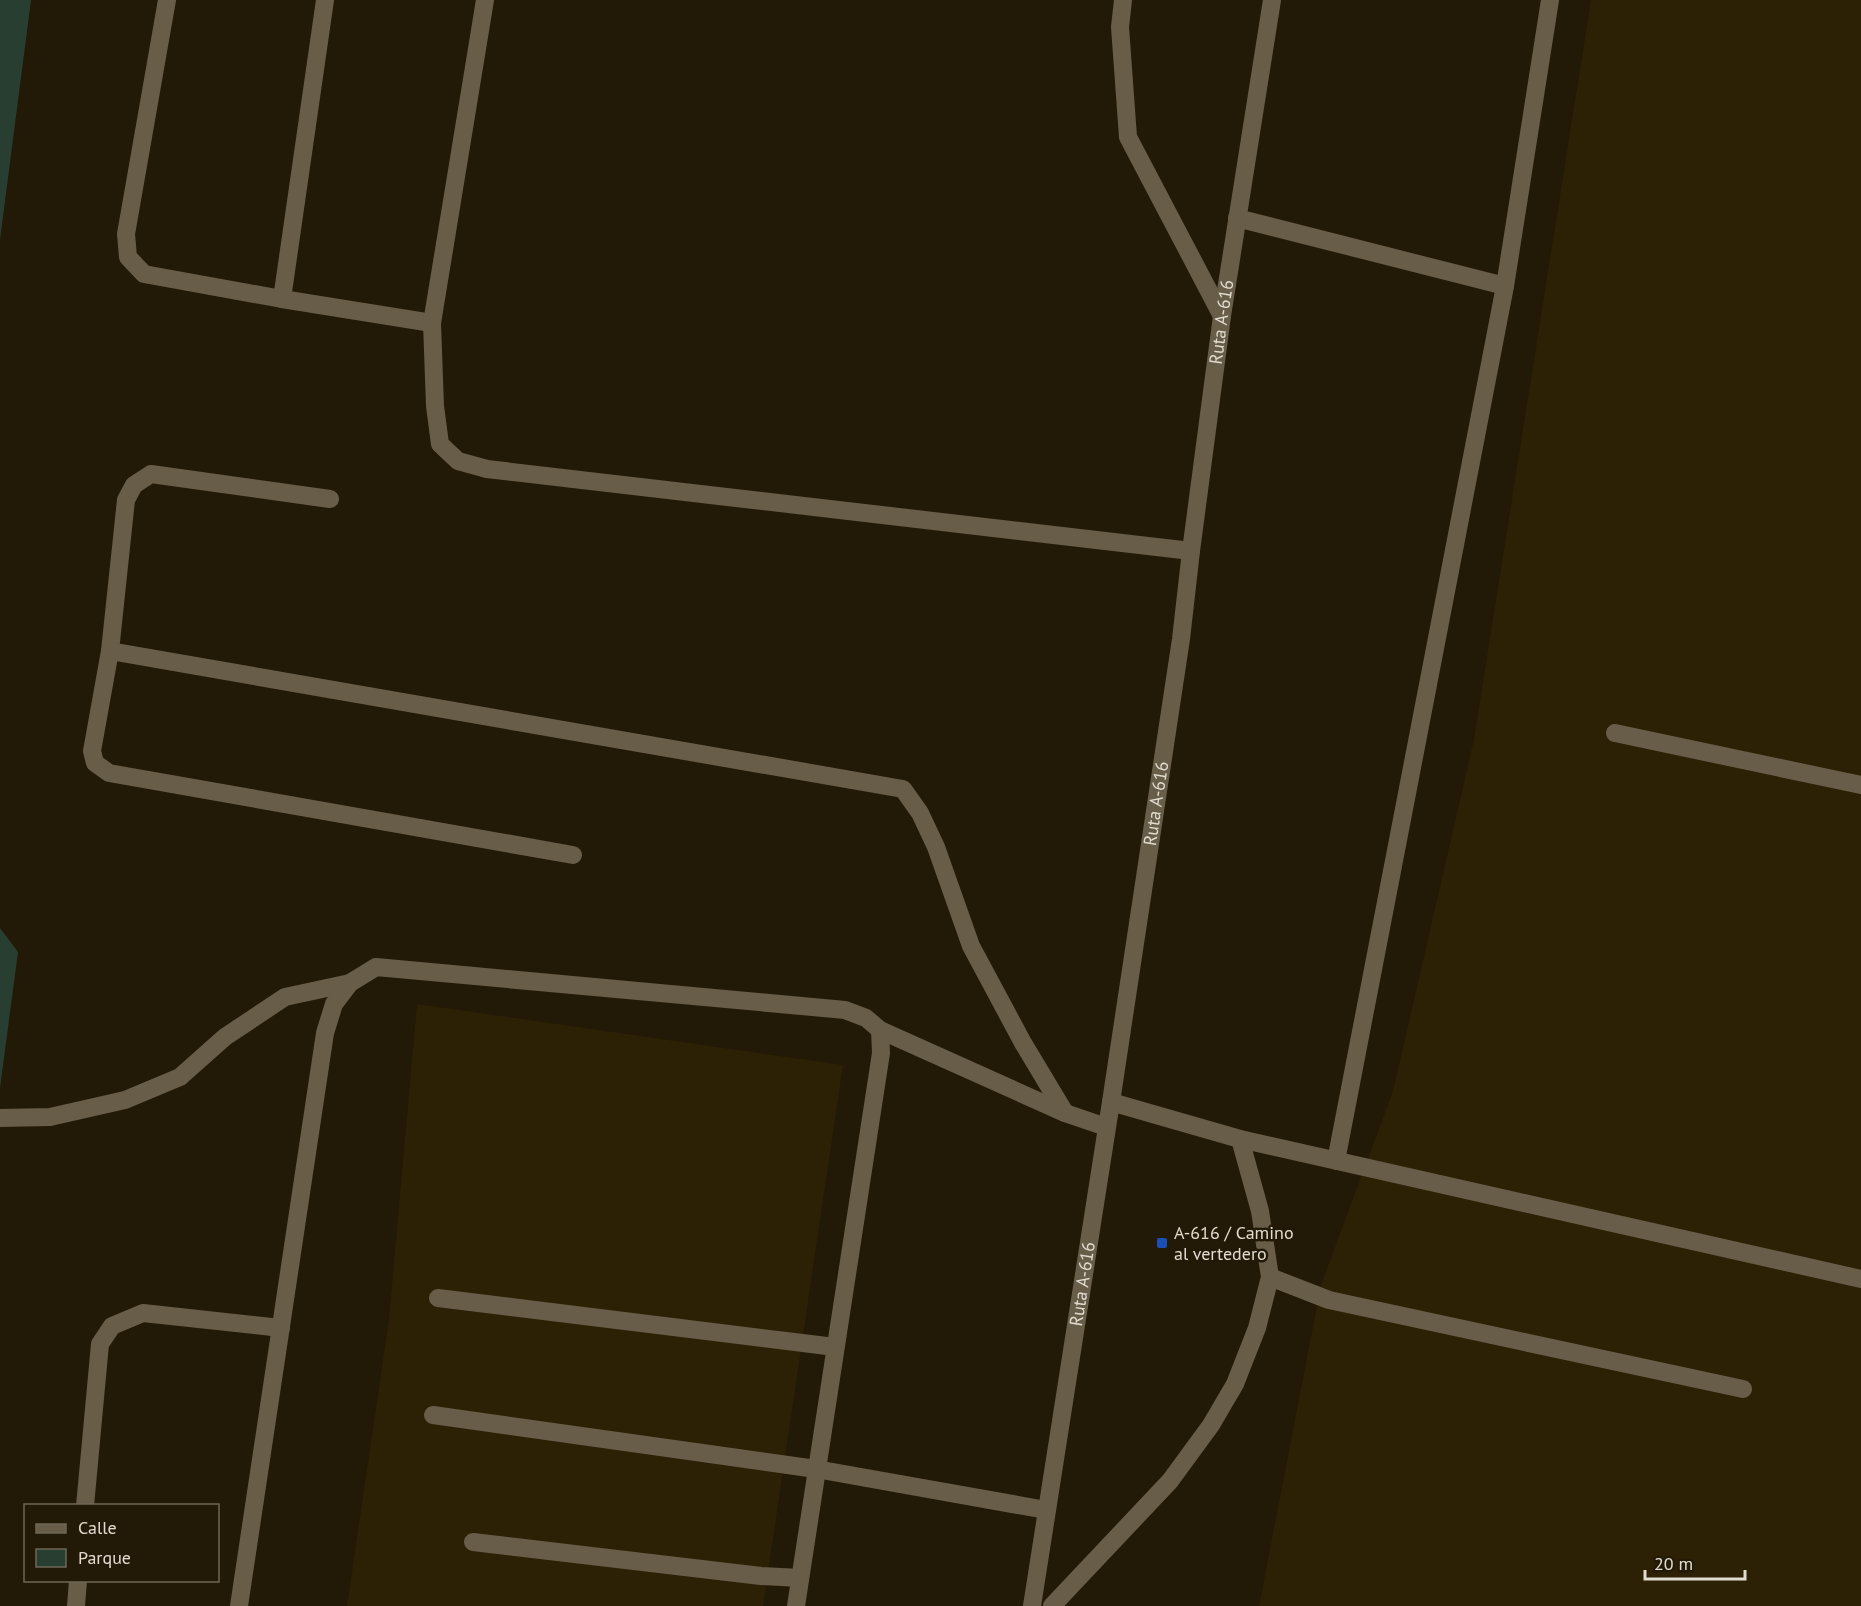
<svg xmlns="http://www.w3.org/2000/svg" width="1861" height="1606" viewBox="0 0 1861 1606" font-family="'PT Sans',sans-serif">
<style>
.built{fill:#2c2005}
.green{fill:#283e31}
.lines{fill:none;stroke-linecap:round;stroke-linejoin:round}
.lane{stroke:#685d48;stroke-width:18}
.street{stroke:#685d48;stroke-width:18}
.secondary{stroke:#685d48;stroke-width:18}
.transit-dot{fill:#1a4fb4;stroke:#231907;stroke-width:2}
.labels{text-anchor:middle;stroke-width:5;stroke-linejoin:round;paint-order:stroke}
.street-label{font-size:18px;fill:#e2dcd0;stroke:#231907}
.poi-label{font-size:18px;fill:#e2dcd0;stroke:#231907;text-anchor:start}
</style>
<rect width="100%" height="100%" fill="#231907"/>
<g class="built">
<path d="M1591,0H1861V1606H1259L1321,1285L1393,1091L1474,739Z"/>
<path d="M417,1004L843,1065L763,1606H347L389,1319Z"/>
</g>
<g class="green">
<path d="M0,0H31L0,240Z"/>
<path d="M0,928L18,952L0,1088Z"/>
</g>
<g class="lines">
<g class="lane">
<path d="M1615,733L1861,785"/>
<path d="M0,1118L50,1117L125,1100L180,1077L225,1037L285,997L350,983"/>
<path d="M1270,1277L1329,1300L1743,1389"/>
<path d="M438,1298L835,1347"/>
<path d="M433,1415L816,1469"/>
<path d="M473,1542L761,1576L800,1578"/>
<path d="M1052,1606L1170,1481L1211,1425L1235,1384L1257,1328L1270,1277L1260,1211L1240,1139"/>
</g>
<g class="street">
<path d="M167,0L126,234L128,257L144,274L282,299"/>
<path d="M325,0L282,299L432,323"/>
<path d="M485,0L432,323L435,406L440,444L458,461L487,469L1191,551"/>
<path d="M1123,0L1120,27L1128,137L1222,316"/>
<path d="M1237,218L1505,286"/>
<path d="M110,651L126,500L134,485L151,474L330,499"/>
<path d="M573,855L109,773L95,763L92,751L110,651L903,789L920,813L936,847L971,946L1023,1043L1065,1113"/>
<path d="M880,1030L1065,1113L1106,1127"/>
<path d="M1111,1102L1240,1139L1861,1279"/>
<path d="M1336,1161L1505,286L1550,0"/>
<path d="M816,1469L1046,1510"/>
<path d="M85,1506L100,1344L112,1326L143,1313L281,1328"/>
<path d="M76,1606L78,1580"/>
<path d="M239,1606L325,1033L334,1004L350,983L376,967L845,1010L866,1018L880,1030L881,1053L796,1606"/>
</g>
<path class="secondary" id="s1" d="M1032,1606L1111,1102L1181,639L1191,551L1222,316L1272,0"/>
</g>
<rect class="transit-dot" x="1156" y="1237" width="12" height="12" rx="3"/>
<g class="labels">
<g class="street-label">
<text dy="6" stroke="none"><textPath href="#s1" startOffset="1298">Ruta A-616</textPath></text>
<text dy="6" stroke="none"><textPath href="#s1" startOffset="812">Ruta A-616</textPath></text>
<text dy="6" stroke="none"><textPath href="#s1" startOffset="326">Ruta A-616</textPath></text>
</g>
<g class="poi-label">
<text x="1174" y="1239">A-616 / Camino<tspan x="1174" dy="21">al vertedero</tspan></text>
</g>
</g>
<rect x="24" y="1504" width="195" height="78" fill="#231907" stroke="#6f6757" stroke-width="1.5"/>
<rect x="36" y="1524" width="30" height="9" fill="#685d48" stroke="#6f6757" stroke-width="1.5"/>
<text x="78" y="1534" font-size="18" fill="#e2dcd0">Calle</text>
<rect x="36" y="1549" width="30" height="18" fill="#283e31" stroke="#6f6757" stroke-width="1.5"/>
<text x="78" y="1564" font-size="18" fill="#e2dcd0">Parque</text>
<path d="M1645 1570v9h100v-9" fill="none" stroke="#e2dcd0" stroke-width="3"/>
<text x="1654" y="1570" font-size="18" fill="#e2dcd0" stroke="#231907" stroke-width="4.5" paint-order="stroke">20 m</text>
</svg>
